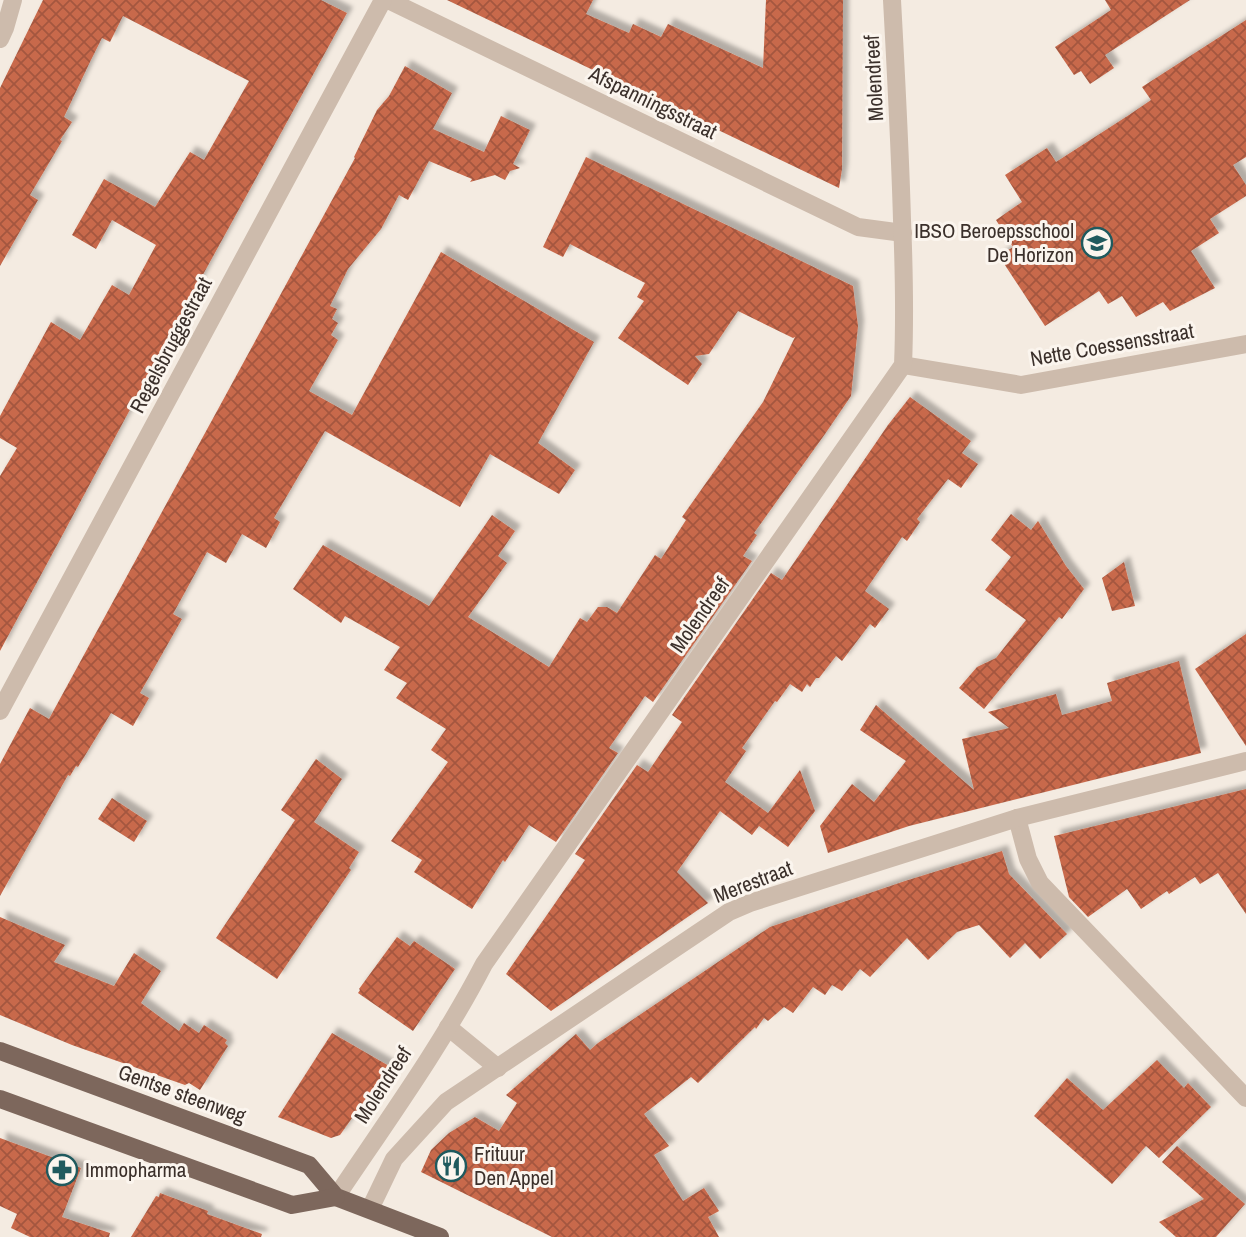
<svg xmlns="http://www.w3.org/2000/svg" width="1246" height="1237" viewBox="0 0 1246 1237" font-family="'Archivo Narrow',sans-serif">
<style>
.building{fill:url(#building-cross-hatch);filter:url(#shadow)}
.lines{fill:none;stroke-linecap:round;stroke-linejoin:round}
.minor{stroke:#cdbbac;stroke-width:18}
.primary{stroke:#7d675c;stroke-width:18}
.labels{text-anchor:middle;stroke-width:6;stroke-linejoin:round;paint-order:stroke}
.street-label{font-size:21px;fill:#3b302b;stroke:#fbf5ee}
.poi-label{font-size:21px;fill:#3b302b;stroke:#fbf5ee;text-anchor:start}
</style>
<defs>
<pattern id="building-cross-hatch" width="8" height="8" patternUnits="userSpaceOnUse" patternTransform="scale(1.75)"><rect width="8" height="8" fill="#c8694b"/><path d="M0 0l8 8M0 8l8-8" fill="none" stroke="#a4573f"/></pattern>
<filter id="shadow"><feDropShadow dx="6" dy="-6" stdDeviation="2" flood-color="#0004"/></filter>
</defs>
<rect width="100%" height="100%" fill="#f4ebe1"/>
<g class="building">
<path d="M43,0H321L347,13L189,300L0,651V476L17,448L0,438V416L51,322L80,340L112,285L129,295L156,245L112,220L96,249L72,235L104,179L155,207L190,152L204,160L249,81L123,16L110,42L102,38L89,64L64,117L72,122L60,140L62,141L30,195L38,200L0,266V88Z"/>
<path d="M447,0H593L586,14L629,33L633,24L661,37L668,24L763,68L766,0H843L842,169L839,188Z"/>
<path d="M1105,0H1190L1105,55L1114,68L1090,84L1081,71L1074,75L1055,47L1111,10Z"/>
<path d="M1246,20V157L1233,165L1246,185V196L1210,219L1219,233L1191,251L1215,288L1170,311L1163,302L1136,317L1122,296L1108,304L1099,291L1045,326L999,256L1013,247L996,220L1022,202L1005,175L1047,148L1056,162L1129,115L1151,100L1142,87Z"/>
<path d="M405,66L452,93L433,129L484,152L501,116L530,130L513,164L520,168L510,171L505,180L495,175L470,182L472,179L429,161L408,200L399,195L381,229L348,269L330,306L337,309L332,319L338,323L331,335L338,340L309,391L352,415L441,252L594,342L538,443L575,470L559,494L490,454L460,507L325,431L274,518L280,522L266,548L242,534L226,563L207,552L173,614L182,619L140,693L149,698L133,726L111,713L78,767L76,766L70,776L68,775L0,896V764L30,708L49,719L355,158L354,157L377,110L389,96Z"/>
<path d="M586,157L853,286L858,326L851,396L825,434L754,533L757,535L743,556L752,561L653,702L645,696L609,748L618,753L556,842L529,825L505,862L503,860L472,909L414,872L422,860L391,841L448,762L431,750L446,729L396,698L407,683L384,670L400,647L345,616L341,623L293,589L323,545L429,606L492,515L515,531L498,556L507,563L468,617L549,667L580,618L587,622L598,607H607L617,613L655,555L661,559L686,520L682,517L763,402L795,337L793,338L738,311L709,354L695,356L702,364L688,385L618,338L644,301L637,297L645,283L570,244L563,257L543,247Z"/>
<path d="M910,397L971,441L962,453L978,464L961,488L948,479L917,519L920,522L907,541L902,537L865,591L889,609L875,628L870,624L842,661L836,656L819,678H816L810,687L807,684L802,692L790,684L777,702L775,701L742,748L746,751L725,782L768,813L800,770L815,811L788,847L759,826L752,835L720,811L677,872L708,903L551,1011L506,974L585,860L575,854L637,765L648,772L682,722L672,715L771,573L782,580L888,425Z"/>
<path d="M1011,514L1031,530L1038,521L1066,566L1084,589L1062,619L1059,617L984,709L959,688L977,667L996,658L1026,620L985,590L1011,557L991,540Z"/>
<path d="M1124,562L1135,606L1112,611L1102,578Z"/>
<path d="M1246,634V746L1195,669Z"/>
<path d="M1179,661L1201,753L909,826L828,853L820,826L852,784L874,802L906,761L860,730L876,705L974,790L962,739L1009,728L988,712L1056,694L1062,715L1112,701L1107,683Z"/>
<path d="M316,759L342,779L314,822L359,852L349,868L351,870L277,979L216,938L295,820L281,810Z"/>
<path d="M1246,789V914L1218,873L1200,884L1195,877L1169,894L1167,891L1141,909L1127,889L1088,917L1069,897L1054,836Z"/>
<path d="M112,798L147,821L134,842L98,819Z"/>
<path d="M1002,851L1009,874L1067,934L1040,959L1025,943L1010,958L979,925L957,932L928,960L907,938L870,977L860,969L842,991L832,985L825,995L813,987L793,1013L784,1007L768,1021L764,1018L756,1029L755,1027L698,1083L691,1077L644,1114L669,1146L654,1155L683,1201L704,1188L719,1211L708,1217L719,1237H552L421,1172L431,1150L449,1133L475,1117L499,1131L517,1103L506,1095L576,1034L590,1050L598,1043L770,927L905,881Z"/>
<path d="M0,917L65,945L54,962L114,986L134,953L161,971L141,1003L179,1031L184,1023L199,1033L204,1025L227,1040L225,1043L228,1046L200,1090L189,1083L185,1085L72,1045L0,1015Z"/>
<path d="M397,937L410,946L414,941L455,969L413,1031L358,993L360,990L359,989Z"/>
<path d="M332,1033L389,1066L340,1135L331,1138L278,1117Z"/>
<path d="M1157,1060L1184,1088L1188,1083L1211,1107L1159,1158L1146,1146L1112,1184L1034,1116L1067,1078L1103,1110Z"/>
<path d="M0,1138L81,1168L62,1217L110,1233L109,1237H30L11,1228L17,1214L0,1206Z"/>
<path d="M1177,1146L1245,1204L1216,1237H1176L1159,1222L1204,1199L1162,1162Z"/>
<path d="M160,1193L208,1211L207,1214L262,1234L261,1237H131L156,1196L159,1197Z"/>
</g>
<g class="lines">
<g class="minor">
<path d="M388,0L858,227L903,233"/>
<path d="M0,39L5,28L13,0"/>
<path d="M903,365L1021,385L1246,344"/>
<path d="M0,711L383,0"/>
<path d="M1017,818L1028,859L1040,883L1246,1098"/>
<path d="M448,1027L498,1068"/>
<path d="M336,1197C387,1121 442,1045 484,964L903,365C905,317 904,269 902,220C900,147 896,73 892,0"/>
<path d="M370,1209L394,1159L446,1102L729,912L750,903L1017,818L1246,761"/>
</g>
<g class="primary">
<path d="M0,1051L309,1165L336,1197L440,1237"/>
<path d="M0,1099L292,1205L336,1197"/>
</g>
</g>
<defs>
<g id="school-ring" transform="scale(1.575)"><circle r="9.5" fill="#fbf5ee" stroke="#1f5a5e" stroke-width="1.5"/><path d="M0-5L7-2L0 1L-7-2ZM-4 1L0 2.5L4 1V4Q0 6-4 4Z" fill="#1f5a5e"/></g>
<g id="restaurant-ring" transform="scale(1.575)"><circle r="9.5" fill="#fbf5ee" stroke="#1f5a5e" stroke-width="1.5"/><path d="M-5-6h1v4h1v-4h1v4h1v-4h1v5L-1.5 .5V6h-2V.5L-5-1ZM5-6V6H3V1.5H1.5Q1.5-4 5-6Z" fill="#1f5a5e"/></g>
<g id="pharmacy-ring" transform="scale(1.575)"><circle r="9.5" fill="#fbf5ee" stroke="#1f5a5e" stroke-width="1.5"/><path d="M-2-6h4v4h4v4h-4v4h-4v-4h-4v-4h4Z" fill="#1f5a5e"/></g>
</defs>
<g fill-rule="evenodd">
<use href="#school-ring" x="1097" y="243"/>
<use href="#restaurant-ring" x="451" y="1166"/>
<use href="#pharmacy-ring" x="62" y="1170"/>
</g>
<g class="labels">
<g class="street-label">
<text transform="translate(874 78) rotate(-93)" y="7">Molendreef</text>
<text transform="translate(653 103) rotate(26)" y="7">Afspanningsstraat</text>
<text transform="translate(171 345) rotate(-62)" y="7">Regelsbruggestraat</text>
<text transform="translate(1112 345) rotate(-10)" y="7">Nette Coessensstraat</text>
<text transform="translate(700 615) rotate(-55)" y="7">Molendreef</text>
<text transform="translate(753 882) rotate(-21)" y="7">Merestraat</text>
<text transform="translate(383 1085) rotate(-57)" y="7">Molendreef</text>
<text transform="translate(182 1094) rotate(20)" y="7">Gentse steenweg</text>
</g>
<g class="poi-label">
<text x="1074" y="238" text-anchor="end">IBSO Beroepsschool<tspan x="1074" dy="24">De Horizon</tspan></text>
<text x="474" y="1161">Frituur<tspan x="474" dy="24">Den Appel</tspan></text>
<text x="85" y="1177">Immopharma</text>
</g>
</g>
</svg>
